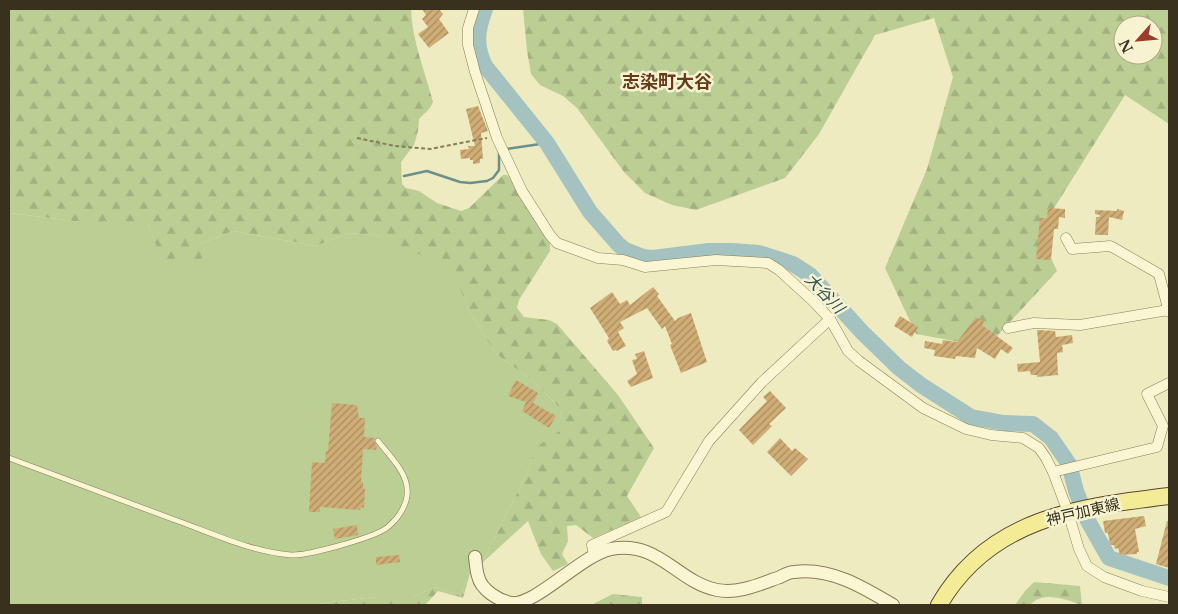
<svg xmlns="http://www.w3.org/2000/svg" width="1178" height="614" viewBox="0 0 1178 614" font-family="'Libre Baskerville','Noto Sans JP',serif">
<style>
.green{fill:#bbce94}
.forest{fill:url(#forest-firs);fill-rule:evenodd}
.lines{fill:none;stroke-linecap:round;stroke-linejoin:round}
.stream{stroke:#6a908e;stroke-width:2.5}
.river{stroke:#a4c2bf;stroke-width:16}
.building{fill:url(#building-hatch)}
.service-casing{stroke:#897c58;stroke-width:6}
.minor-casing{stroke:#897c58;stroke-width:11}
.tertiary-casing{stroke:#897c58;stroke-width:14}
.primary-casing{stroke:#57492c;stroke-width:18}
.path{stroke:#897c58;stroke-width:2;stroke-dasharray:4 2.5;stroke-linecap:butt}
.service{stroke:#faf6d4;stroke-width:5}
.minor{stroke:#faf6d4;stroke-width:10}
.tertiary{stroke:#faf6d4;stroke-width:12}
.primary{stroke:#f4eb97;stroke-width:16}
.labels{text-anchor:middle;stroke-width:5;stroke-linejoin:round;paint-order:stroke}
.street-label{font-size:15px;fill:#39301d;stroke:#f7f3d1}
.water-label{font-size:16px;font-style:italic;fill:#2b5259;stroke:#f7f3d1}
.quarter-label{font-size:18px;font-weight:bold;fill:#673a1a;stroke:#f7f3d1}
</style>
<defs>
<pattern id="forest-firs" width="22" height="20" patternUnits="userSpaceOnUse" patternTransform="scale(1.25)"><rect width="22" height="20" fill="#bbce94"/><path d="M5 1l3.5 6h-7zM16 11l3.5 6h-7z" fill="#a2b17f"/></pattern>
<pattern id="building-hatch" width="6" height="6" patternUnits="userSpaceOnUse" patternTransform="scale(1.25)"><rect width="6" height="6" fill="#cfad75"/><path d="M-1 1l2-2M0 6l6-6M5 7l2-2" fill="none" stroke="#a98d5f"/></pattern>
</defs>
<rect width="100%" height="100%" fill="#efebc1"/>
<path class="green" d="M9,213L82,222H147L160,255L200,244L233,231L316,246L348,233L375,235L451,267L470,313L496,354L532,380L560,408L562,430L535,449L527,473L482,563L470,559L469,572L461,596L435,587L413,597H376L322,603L319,605H9Z"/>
<g class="forest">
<path d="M9,9H411C412,41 425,71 433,102L430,108L419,119L418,131L414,145L401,162L402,184L406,188L419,191L437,203L461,211L469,208L503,175H507L510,178L550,244V251L519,300L517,308L524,317L549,320L557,324L618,395L654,448L627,496L641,517L593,538L576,525L567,526L568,541L562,554L568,564L553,571L541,554L528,521L470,574L463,598L438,591L425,605H319L322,603L376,597H413L435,587L461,596L469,572L470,559L482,563L527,473L535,448L561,430L560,408L532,380L496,354L470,313L451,268L375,235L348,233L316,246L233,231L200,244L202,259L172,264L160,256L147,222H82L9,213Z"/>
<path d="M523,9H1169V129V124L1125,95L1039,232L1057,271L987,347L916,334L885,268L927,169L953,77L934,18L875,35L819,134L785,178L696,210L672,205L645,193L624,172L577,108L563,96L540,85L531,74L527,51ZM1123,25H1153V55H1123Z"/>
<path d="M1034,582L1080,586L1082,605C1066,600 1044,590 1030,605H1015L1025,591Z"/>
<path d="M613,594L642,597V605H591Z"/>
</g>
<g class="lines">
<g class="stream">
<path d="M506,149L547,143"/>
<path d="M404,176L427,171L460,182L470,183L487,181L493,178L499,170V152"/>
</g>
<path class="river" d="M485,9C477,31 475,45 485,66L547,143L590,212L618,244L625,250L643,257L653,258L709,251H732L759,253L793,264L810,275L862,332L899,368L921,385L971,417L1004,423L1033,424L1051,438L1069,464L1076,491L1088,521L1109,558L1169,578"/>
</g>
<g class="building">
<path d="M422,9H439L443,14L439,19L449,33L429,48L418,34L428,27L422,19L426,15Z"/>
<path d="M478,106L488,131L481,133L483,159H480V163L473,164V160H470V158L461,159L460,150L469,149L468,146H475L466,109Z"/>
<path d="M1048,208L1065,209V218L1059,217L1058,229H1054L1051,260L1036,259L1040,218H1047Z"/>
<path d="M1117,209L1124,211L1122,220L1109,217L1108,235H1095L1096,217H1099L1100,215L1095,214V210L1117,211Z"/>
<path d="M653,287L659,294L657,296L675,321L678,318L691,313L707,362L681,373L670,345L672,344L665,326L662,329L647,308L620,322L624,328L618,332L626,346L617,351L616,350L613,351L607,341L609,338L590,308L612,292L620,304L627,300L630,305Z"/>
<path d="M900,316L918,327L912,337L894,326Z"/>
<path d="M976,317L984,322L982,325L1013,348L1008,354L1001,349L995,359L977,348L975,358L956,356L955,359L934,356L935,350L924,348L925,341L942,344L943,340L957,342Z"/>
<path d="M1037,330L1055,331L1056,337L1072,335L1073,343L1062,345L1063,352L1057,353L1058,375L1037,377V375H1031L1030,371L1018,372L1017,364L1040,362Z"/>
<path d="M644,351L653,378L631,387L627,381L637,374L632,360L637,359L635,354Z"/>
<path d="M516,380L538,393L533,403L556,416L549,428L522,411L526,402L508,396Z"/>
<path d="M770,391L786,408L769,424L772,426L753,445L739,430L767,401L763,397Z"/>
<path d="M332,403L357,405L359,418H365L364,437L375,438L374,441L377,446L376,450L363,449L361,482H363V488L365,489L364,508L361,507L360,510L320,507V512H309L312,462L325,463L326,451H328Z"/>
<path d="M780,438L792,451L795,448L808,459L791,476L767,452Z"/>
<path d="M1144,516L1146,526L1135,529L1139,552H1137V554L1120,555L1118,548L1115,549L1114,545H1110L1108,533H1105L1103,521Z"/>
<path d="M1167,521H1169V568L1156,564Z"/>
<path d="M357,525L358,535L335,539L333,529Z"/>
<path d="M399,555L400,562L376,565V557Z"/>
</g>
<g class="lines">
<g class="service-casing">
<path id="service" d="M9,458C64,479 120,499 175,520C212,533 251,552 291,555C308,556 371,538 385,529C389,527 393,522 396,519C422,487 398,466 378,441"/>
</g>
<g class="minor-casing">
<g id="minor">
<path d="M474,9L468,28V45L475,72L497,138L522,191L550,235L557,243L598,258L623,260L645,267L716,260L768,263L779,270L813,301L830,319L848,351L859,361L923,408L966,429L991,435L1023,438L1039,448L1046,458L1053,472L1068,512L1079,549L1087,566L1104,577L1142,591L1169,597"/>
<path d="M1066,238L1072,249L1110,246L1114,248L1159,274L1169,312"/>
<path d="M1008,328L1034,323L1080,325L1168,310"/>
<path d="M1053,472L1157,447L1163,426L1147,394L1169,383"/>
<path d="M594,555L592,545L666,512L709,441L762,382L830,319"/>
</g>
</g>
<g class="tertiary-casing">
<path id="tertiary" d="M475,557C476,563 476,570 478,576C481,590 499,601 512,603C535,606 583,554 611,549C659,540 677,582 717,590C739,594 760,584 780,577C784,575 789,572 794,572C830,567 863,587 893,605"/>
</g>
<g class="primary-casing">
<path id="primary" d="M939,605C989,518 1078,507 1169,496"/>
</g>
<path class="path" d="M357,138L395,146L430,149L487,138"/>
<use href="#service" class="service"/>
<use href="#minor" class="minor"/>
<use href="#tertiary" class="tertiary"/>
<use href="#primary" class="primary"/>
</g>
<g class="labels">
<g class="street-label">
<text transform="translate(1083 512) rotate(-13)" y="5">神戸加東線</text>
</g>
<g class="water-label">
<text transform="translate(825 293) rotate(46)" y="6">大谷川</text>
</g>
<g class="quarter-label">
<text x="667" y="88">志染町大谷</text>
</g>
</g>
<rect width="1178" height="614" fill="none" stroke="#39301d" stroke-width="20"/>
<g transform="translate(1138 40) rotate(243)"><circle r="24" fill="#f7f3d1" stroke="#aba589"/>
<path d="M0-4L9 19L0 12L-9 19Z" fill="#9b3d26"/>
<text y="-8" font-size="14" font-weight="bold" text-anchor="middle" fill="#39301d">N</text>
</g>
</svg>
